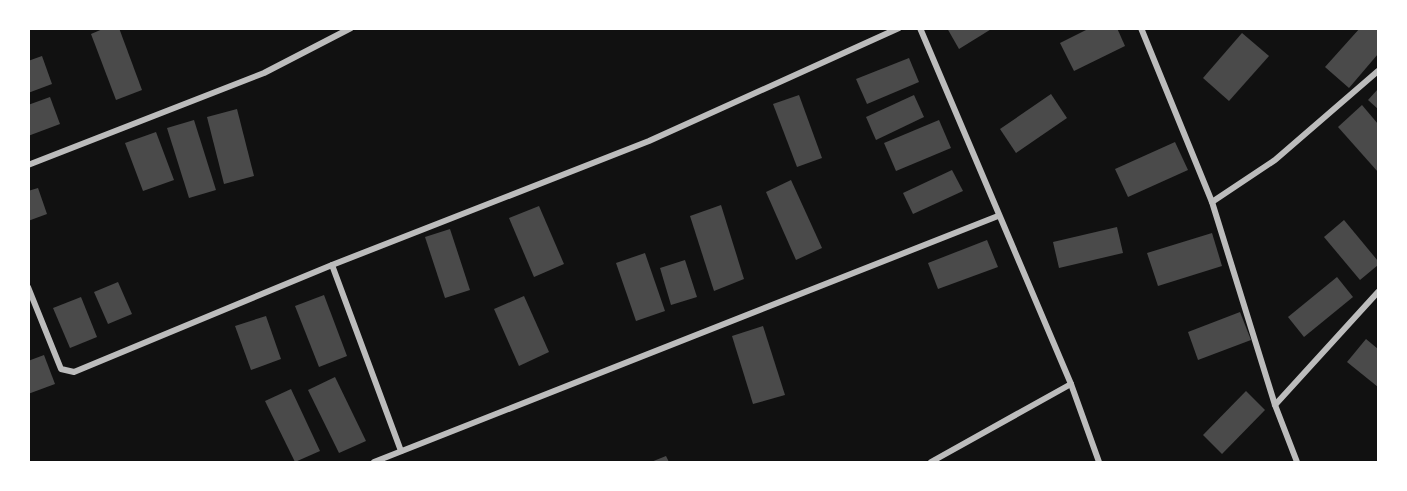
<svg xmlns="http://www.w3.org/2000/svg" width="1407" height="491" viewBox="0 0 1407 491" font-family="Raleway,sans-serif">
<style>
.building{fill:#4a4a4a}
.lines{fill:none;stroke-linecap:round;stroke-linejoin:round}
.minor{stroke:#bcbcbc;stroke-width:6}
</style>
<rect width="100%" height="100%" fill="#111"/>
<g class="building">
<path d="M105,28H119L142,90L116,100L91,34Z"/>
<path d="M947,28H993L959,49Z"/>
<path d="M1090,28H1117L1125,46L1074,71L1060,43Z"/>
<path d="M1360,28H1378V54L1349,88L1325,67Z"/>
<path d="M1242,33L1269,56L1229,101L1203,78Z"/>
<path d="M42,56L52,84L28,93V61Z"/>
<path d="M909,58L919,82L867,104L856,79Z"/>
<path d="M1378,89V109L1368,100Z"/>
<path d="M1051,94L1067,118L1016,153L1000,129Z"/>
<path d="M799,95L822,158L797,167L773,104Z"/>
<path d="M914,95L924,117L876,140L866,117Z"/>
<path d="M50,97L60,124L28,136V105Z"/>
<path d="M1362,105L1378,124V172L1338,127Z"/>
<path d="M237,109L254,176L224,184L207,117Z"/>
<path d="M194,120L216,190L189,198L167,128Z"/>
<path d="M939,120L951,148L896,171L884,143Z"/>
<path d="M156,132L174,180L143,191L125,143Z"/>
<path d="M1175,142L1188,170L1128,197L1115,169Z"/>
<path d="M952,170L963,191L913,214L903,193Z"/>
<path d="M791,180L822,248L796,260L766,192Z"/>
<path d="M38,188L47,214L28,221V191Z"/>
<path d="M721,205L744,279L714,291L690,216Z"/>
<path d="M539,206L564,264L534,277L509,218Z"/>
<path d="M1344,220L1378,261V265L1360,280L1324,237Z"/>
<path d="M1117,227L1123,253L1059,268L1053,242Z"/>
<path d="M450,229L470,290L445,298L425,237Z"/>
<path d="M1212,233L1222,266L1158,286L1147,253Z"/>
<path d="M987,240L998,267L938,289L928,263Z"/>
<path d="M645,253L665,311L636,321L616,263Z"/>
<path d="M685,260L697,297L671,305L660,268Z"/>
<path d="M1337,277L1353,297L1304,337L1288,317Z"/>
<path d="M118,282L132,314L108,324L94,292Z"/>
<path d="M324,295L347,356L319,367L295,306Z"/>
<path d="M524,296L549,352L519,366L494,309Z"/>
<path d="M81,297L97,337L70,348L53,308Z"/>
<path d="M1240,312L1251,340L1198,360L1188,332Z"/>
<path d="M266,316L281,359L251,370L235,326Z"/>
<path d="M763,326L785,395L753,404L732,336Z"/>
<path d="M1366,339L1378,349V387L1347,362Z"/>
<path d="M44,355L55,384L28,394V361Z"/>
<path d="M335,377L366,441L339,453L308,390Z"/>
<path d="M291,389L320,451L295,462L265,401Z"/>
<path d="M1246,391L1265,410L1222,454L1203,435Z"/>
<path d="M666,456L669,462H651Z"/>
</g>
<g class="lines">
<g class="minor">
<path d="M920,28L1071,384L1099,462"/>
<path d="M1141,28L1212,202L1275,405L1297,462"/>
<path d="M28,165L264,73L351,28"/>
<path d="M1212,202L1275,160L1378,71"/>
<path d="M332,265L401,451"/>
<path d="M28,287L61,369L74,372L332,265L649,141L899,28"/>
<path d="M1275,405L1378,292"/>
<path d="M374,462L998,216"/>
<path d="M931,462L1071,384"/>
</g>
</g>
<rect width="1407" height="491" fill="none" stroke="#ffffff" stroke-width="60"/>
</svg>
